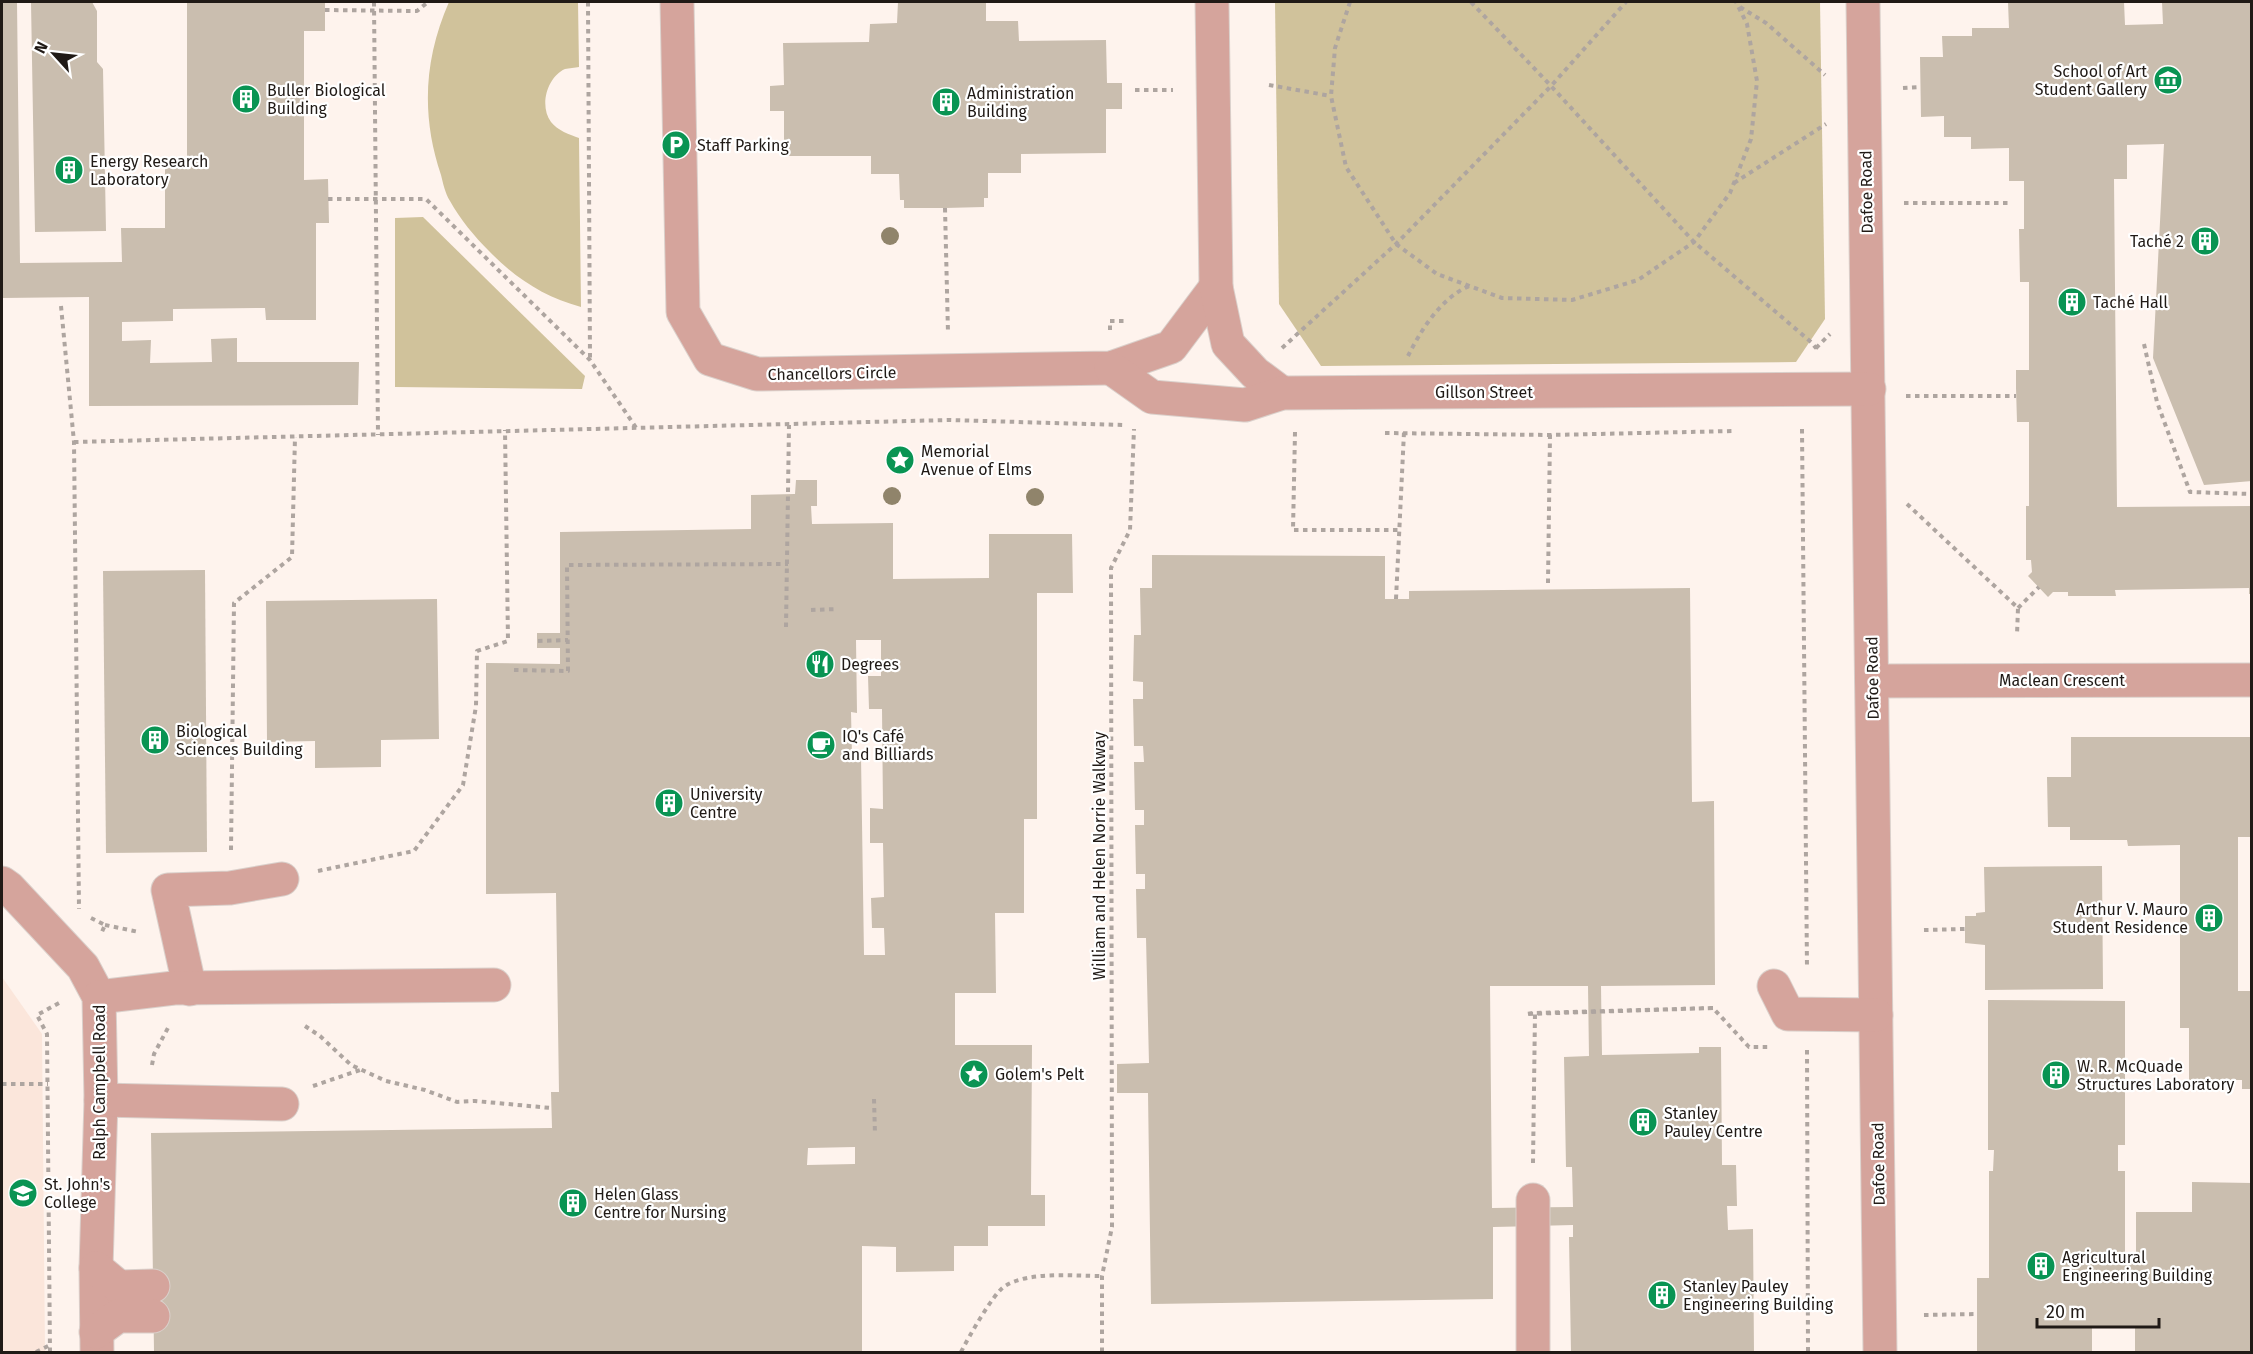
<svg xmlns="http://www.w3.org/2000/svg" width="2253" height="1354" viewBox="0 0 2253 1354" font-family="'Fira Sans',sans-serif">
<style>
.built{fill:#fbe6db}
.green{fill:#d0c29b}
.building{fill:#cabeaf;fill-rule:evenodd}
.lines{fill:none;stroke-linecap:round;stroke-linejoin:round}
.minor-casing{stroke:#dad0cb;stroke-width:35}
.path{stroke:#aea5a0;stroke-width:4;stroke-dasharray:4.5 4.5;stroke-linecap:butt}
.minor{stroke:#d5a49c;stroke-width:33}
.tree{fill:#90846b}
.labels{text-anchor:middle;stroke-width:4.5;stroke-linejoin:round;paint-order:stroke}
.poi-label{font-size:16px;fill:#201a16;stroke:#fff;text-anchor:start}
.street-label{font-size:16px;fill:#201a16;stroke:#fff}
</style>
<rect width="100%" height="100%" fill="#fef3ed"/>
<path class="built" d="M2,977L42,1034L45,1352H2Z"/>
<g class="green">
<path d="M449,2H578L579,67C575,68 569,68 565,69C547,77 539,106 551,122C557,130 570,135 579,138L581,307C544,297 515,278 489,251C474,236 460,219 450,201C445,193 443,183 441,175C421,116 424,59 449,2Z"/>
<path d="M1275,2H1820L1825,319L1796,362L1321,366L1279,304Z"/>
<path d="M423,217L585,376L582,389L395,387V218Z"/>
</g>
<g class="building">
<path d="M2,2H17L20,263L122,262L121,228H165V166H187V2H325V31H304V180L328,179L329,223H316V320H266L265,308L173,309V321L122,322V341L151,340L150,363L212,362L211,339L237,338V362H359L358,405L89,406V297L2,298Z"/>
<path d="M31,2H92L97,11V62L103,69L106,231L35,232Z"/>
<path d="M898,2H986V21H1018L1019,41L1106,40L1107,83H1122V109H1106V153L1021,154V173H988V198H984V207L945,208H904V200H900L899,174H871V156H784V111H770V86L784,85L783,43L869,42L870,24L897,23Z"/>
<path d="M2008,2H2124L2125,25L2163,24L2162,2H2252V481L2204,485L2153,358L2164,144L2127,145V179H2114L2117,507L2252,506V594H2249V588L2115,590L2116,596H2068V592H2053L2048,597L2028,576L2032,572L2031,560H2026V506H2029V422H2017L2016,388V370H2029V282H2020L2019,229H2024V181H2009V148L1971,149V137H1944V116L1921,117L1920,57H1943L1942,36H1972V28H2009Z"/>
<path d="M796,480H817V506H811L812,524L893,523V579L989,578V534H1072L1073,593H1037V819H1024V913H995L996,993H955V1045H1032L1031,1195H1045V1226H988V1246H954V1271L896,1272V1247L862,1246V1352H154L151,1133L552,1128L551,1092H559L556,893L486,894V663L560,664V648H537V633H560V532L751,529V495L795,494ZM856,640H881V676H868L869,709H882L883,809L870,808V843H883L884,897L871,898L872,928H884L885,955H864L861,756H852L851,712L857,713ZM855,1147V1164L807,1165L808,1148Z"/>
<path d="M1152,555L1385,556V599H1409V591L1690,588L1692,802L1714,801L1715,985L1601,986L1602,1055L1699,1053V1047H1721L1722,1165H1736L1737,1206H1727L1728,1230L1753,1229L1754,1352H1571L1569,1237H1573V1225L1493,1227V1299L1151,1304L1148,1093H1117V1064L1149,1063L1146,938H1137L1136,889H1145V874H1136L1135,825H1144V810H1135L1134,762H1144L1143,746H1134L1133,699H1143V682L1133,681L1134,635H1141L1140,588H1152ZM1490,986H1588L1589,1056L1564,1057L1566,1167H1572L1573,1207L1492,1208Z"/>
<path d="M205,570L207,852L106,853L103,571Z"/>
<path d="M437,599L439,739L381,740V767L315,768V741L267,742L266,601Z"/>
<path d="M2071,737H2252V837H2238V991H2252V1089H2242V1080H2189V1028H2180V845L2128,846L2127,840H2070V827H2048L2047,777H2071Z"/>
<path d="M2102,866L2103,989L1985,990V945L1965,943V916H1976V913L1985,912L1984,867Z"/>
<path d="M1988,1000L2125,1001V1145H2118V1171H2125V1253H2136V1212H2192V1182L2252,1183V1352H2135V1326H2092V1352H1977V1278H1989V1171H1993L1994,1150H1988Z"/>
</g>
<g class="lines">
<g class="minor-casing">
<g id="minor">
<path d="M677,2L683,312L710,359L757,374L1111,368L1171,347L1216,287"/>
<path d="M1212,2L1216,287L1228,344L1255,373L1282,393"/>
<path d="M1863,2L1880,1352"/>
<path d="M1111,368L1152,397L1245,405L1282,393L1869,389"/>
<path d="M1872,681L2252,680"/>
<path d="M2,883L9,888L83,967L99,997L101,1100L96,1268L97,1352"/>
<path d="M1774,986L1788,1014L1876,1015"/>
<path d="M190,989L168,890L230,888L282,879"/>
<path d="M99,997L174,988L494,985"/>
<path d="M101,1100L282,1104"/>
<path d="M1533,1200V1352"/>
<path d="M96,1268L119,1287L153,1286"/>
<path d="M96,1332L118,1316H153"/>
</g>
</g>
<g class="path">
<path d="M374,2L378,435"/>
<path d="M588,2L590,359"/>
<path d="M1350,2L1335,48L1331,96L1346,167L1396,244L1437,274L1502,298L1572,300L1638,280L1694,242L1730,193L1751,139L1757,81L1747,24L1736,2"/>
<path d="M1471,2L1551,86L1694,242L1811,342L1816,348V353"/>
<path d="M1740,7L1766,23L1825,75"/>
<path d="M325,10L417,11L428,2"/>
<path d="M1269,85L1331,96"/>
<path d="M1903,88L1920,87"/>
<path d="M1135,90H1173"/>
<path d="M1734,183L1826,124"/>
<path d="M328,199H426L590,360L637,429"/>
<path d="M1904,203H2008"/>
<path d="M945,208L948,333"/>
<path d="M61,306L74,442L79,909"/>
<path d="M1110,330V321H1126"/>
<path d="M2144,344L2157,402L2190,492L2252,494"/>
<path d="M1282,348L1396,244L1551,86L1626,2"/>
<path d="M1816,348L1830,334"/>
<path d="M1408,356C1421,330 1441,298 1469,286"/>
<path d="M1906,396H2016"/>
<path d="M1802,429L1807,968"/>
<path d="M1295,432L1293,530H1400"/>
<path d="M1385,433L1550,435L1734,431"/>
<path d="M74,442L949,420L1123,425"/>
<path d="M1907,504L2018,608L2017,635"/>
<path d="M1548,583L1550,434"/>
<path d="M1396,599L1404,432"/>
<path d="M2018,608L2039,587"/>
<path d="M811,610L837,609"/>
<path d="M786,627L789,425"/>
<path d="M538,641L568,640"/>
<path d="M514,670L568,671L567,565L788,564"/>
<path d="M231,850L234,603L292,557L295,437"/>
<path d="M318,871L414,851L463,785L476,706L477,651L508,641L505,430"/>
<path d="M91,918L105,925L101,934"/>
<path d="M105,925L139,932"/>
<path d="M1924,930L1965,929"/>
<path d="M1713,1008L1526,1014L1535,1013L1713,1008L1749,1047H1771"/>
<path d="M305,1026L320,1036L351,1065L386,1081L425,1090L457,1102L475,1101L551,1108"/>
<path d="M1807,1050L1808,1352"/>
<path d="M152,1065L154,1054L169,1026"/>
<path d="M2,1084H48"/>
<path d="M313,1086L360,1070"/>
<path d="M874,1099L875,1134"/>
<path d="M1533,1163L1535,1013"/>
<path d="M1924,1315L1977,1314"/>
<path d="M36,1352L50,1345"/>
<path d="M50,1352L47,1034L37,1015L59,1003"/>
<path d="M961,1352C967,1340 994,1292 1005,1286C1029,1271 1074,1276 1102,1276"/>
<path d="M1102,1352V1276L1112,1227L1111,568L1130,530L1134,429"/>
</g>
<use href="#minor" class="minor"/>
</g>
<g class="tree">
<circle cx="890" cy="236" r="9"/>
<circle cx="892" cy="496" r="9"/>
<circle cx="1035" cy="497" r="9"/>
</g>
<defs>
<g id="museum-disc" transform="scale(1.5)"><circle r="9.5" fill="#099453" stroke="#fff"/><path d="M0-6L6-3V-2H-6V-3ZM-5-1h2V3h-2ZM-1-1h2V3h-2ZM3-1h2V3H3ZM-6 4H6V6H-6Z" fill="#fff"/></g>
<g id="building-disc" transform="scale(1.5)"><circle r="9.5" fill="#099453" stroke="#fff"/><path d="M-4-6H4V6H1V3H-1V6H-4ZM-2.5-4.3h1.7v1.8h-1.7ZM.8-4.3h1.7v1.8H.8ZM-2.5-1h1.7V.8h-1.7ZM.8-1h1.7V.8H.8Z" fill="#fff"/></g>
<g id="parking-disc" transform="scale(1.5)"><circle r="9.5" fill="#099453" stroke="#fff"/><path d="M-3.5-5.5H1a3.5 3.5 0 0 1 0 7H-1V5.5H-3.5ZM-1-3.4V-.6H.8a1.4 1.4 0 0 0 0-2.8Z" fill="#fff"/></g>
<g id="sight-disc" transform="scale(1.5)"><circle r="9.5" fill="#099453" stroke="#fff"/><path d="M0-6L1.8-2.2L6-1.7L2.9 1.2L3.7 5.4L0 3.3L-3.7 5.4L-2.9 1.2L-6-1.7L-1.8-2.2Z" fill="#fff"/></g>
<g id="restaurant-disc" transform="scale(1.5)"><circle r="9.5" fill="#099453" stroke="#fff"/><path d="M-5-6h1v4h1v-4h1v4h1v-4h1v5L-1.5 .5V6h-2V.5L-5-1ZM5-6V6H3V1.5H1.5Q1.5-4 5-6Z" fill="#fff"/></g>
<g id="cafe-disc" transform="scale(1.5)"><circle r="9.5" fill="#099453" stroke="#fff"/><path d="M-5.5-4.5H6V0H3Q3 3.5 0 3.5H-2.5Q-5.5 3.5-5.5 0ZM3-3.2v2h1.7v-2ZM-6 4.5H4V6H-6Z" fill="#fff"/></g>
<g id="university-disc" transform="scale(1.5)"><circle r="9.5" fill="#099453" stroke="#fff"/><path d="M0-5L7-2L0 1L-7-2ZM-4 1L0 2.5L4 1V4Q0 6-4 4Z" fill="#fff"/></g>
</defs>
<g fill-rule="evenodd">
<use href="#museum-disc" x="2168" y="80"/>
<use href="#building-disc" x="246" y="99"/>
<use href="#building-disc" x="946" y="102"/>
<use href="#parking-disc" x="676" y="145"/>
<use href="#building-disc" x="69" y="170"/>
<use href="#building-disc" x="2205" y="241"/>
<use href="#building-disc" x="2072" y="302"/>
<use href="#sight-disc" x="900" y="460"/>
<use href="#restaurant-disc" x="820" y="664"/>
<use href="#building-disc" x="155" y="740"/>
<use href="#cafe-disc" x="821" y="745"/>
<use href="#building-disc" x="669" y="803"/>
<use href="#building-disc" x="2209" y="918"/>
<use href="#sight-disc" x="974" y="1074"/>
<use href="#building-disc" x="2056" y="1075"/>
<use href="#building-disc" x="1643" y="1122"/>
<use href="#university-disc" x="23" y="1193"/>
<use href="#building-disc" x="573" y="1203"/>
<use href="#building-disc" x="2041" y="1266"/>
<use href="#building-disc" x="1662" y="1295"/>
</g>
<g class="labels">
<g class="poi-label">
<text x="2147" y="77" text-anchor="end">School of Art<tspan x="2147" dy="18">Student Gallery</tspan></text>
<text x="267" y="96">Buller Biological<tspan x="267" dy="18">Building</tspan></text>
<text x="967" y="99">Administration<tspan x="967" dy="18">Building</tspan></text>
<text x="697" y="151">Staff Parking</text>
<text x="90" y="167">Energy Research<tspan x="90" dy="18">Laboratory</tspan></text>
<text x="2184" y="247" text-anchor="end">Taché 2</text>
<text x="2093" y="308">Taché Hall</text>
<text x="921" y="457">Memorial<tspan x="921" dy="18">Avenue of Elms</tspan></text>
<text x="841" y="670">Degrees</text>
<text x="176" y="737">Biological<tspan x="176" dy="18">Sciences Building</tspan></text>
<text x="842" y="742">IQ's Café<tspan x="842" dy="18">and Billiards</tspan></text>
<text x="690" y="800">University<tspan x="690" dy="18">Centre</tspan></text>
<text x="2188" y="915" text-anchor="end">Arthur V. Mauro<tspan x="2188" dy="18">Student Residence</tspan></text>
<text x="2077" y="1072">W. R. McQuade<tspan x="2077" dy="18">Structures Laboratory</tspan></text>
<text x="995" y="1080">Golem's Pelt</text>
<text x="1664" y="1119">Stanley<tspan x="1664" dy="18">Pauley Centre</tspan></text>
<text x="44" y="1190">St. John's<tspan x="44" dy="18">College</tspan></text>
<text x="594" y="1200">Helen Glass<tspan x="594" dy="18">Centre for Nursing</tspan></text>
<text x="2062" y="1263">Agricultural<tspan x="2062" dy="18">Engineering Building</tspan></text>
<text x="1683" y="1292">Stanley Pauley<tspan x="1683" dy="18">Engineering Building</tspan></text>
</g>
<g class="street-label">
<text transform="translate(1866 192) rotate(-91)" y="6">Dafoe Road</text>
<text transform="translate(832 373) rotate(-1)" y="6">Chancellors Circle</text>
<text x="1484" y="398">Gillson Street</text>
<text transform="translate(1872 678) rotate(-91)" y="6">Dafoe Road</text>
<text x="2062" y="686">Maclean Crescent</text>
<text transform="translate(1099 856) rotate(-90)" y="6">William and Helen Norrie Walkway</text>
<text transform="translate(99 1082) rotate(-90)" y="6">Ralph Campbell Road</text>
<text transform="translate(1878 1164) rotate(-91)" y="6">Dafoe Road</text>
</g>
</g>
<rect width="2253" height="1354" fill="none" stroke="#201a16" stroke-width="6"/>
<g transform="translate(54 54) rotate(297)" stroke="#ffffff" stroke-width="4.5" paint-order="stroke">
<path d="M0-4.5L10 22L0 15L-10 22Z" fill="#201a16"/>
<text y="-9" font-size="16" font-weight="bold" text-anchor="middle" fill="#201a16">N</text>
</g>
<path d="M2037 1318v9h122v-9" fill="none" stroke="#201a16" stroke-width="3"/>
<text x="2046" y="1318" font-size="18" fill="#201a16" stroke="#ffffff" stroke-width="4.5" paint-order="stroke">20 m</text>
</svg>
